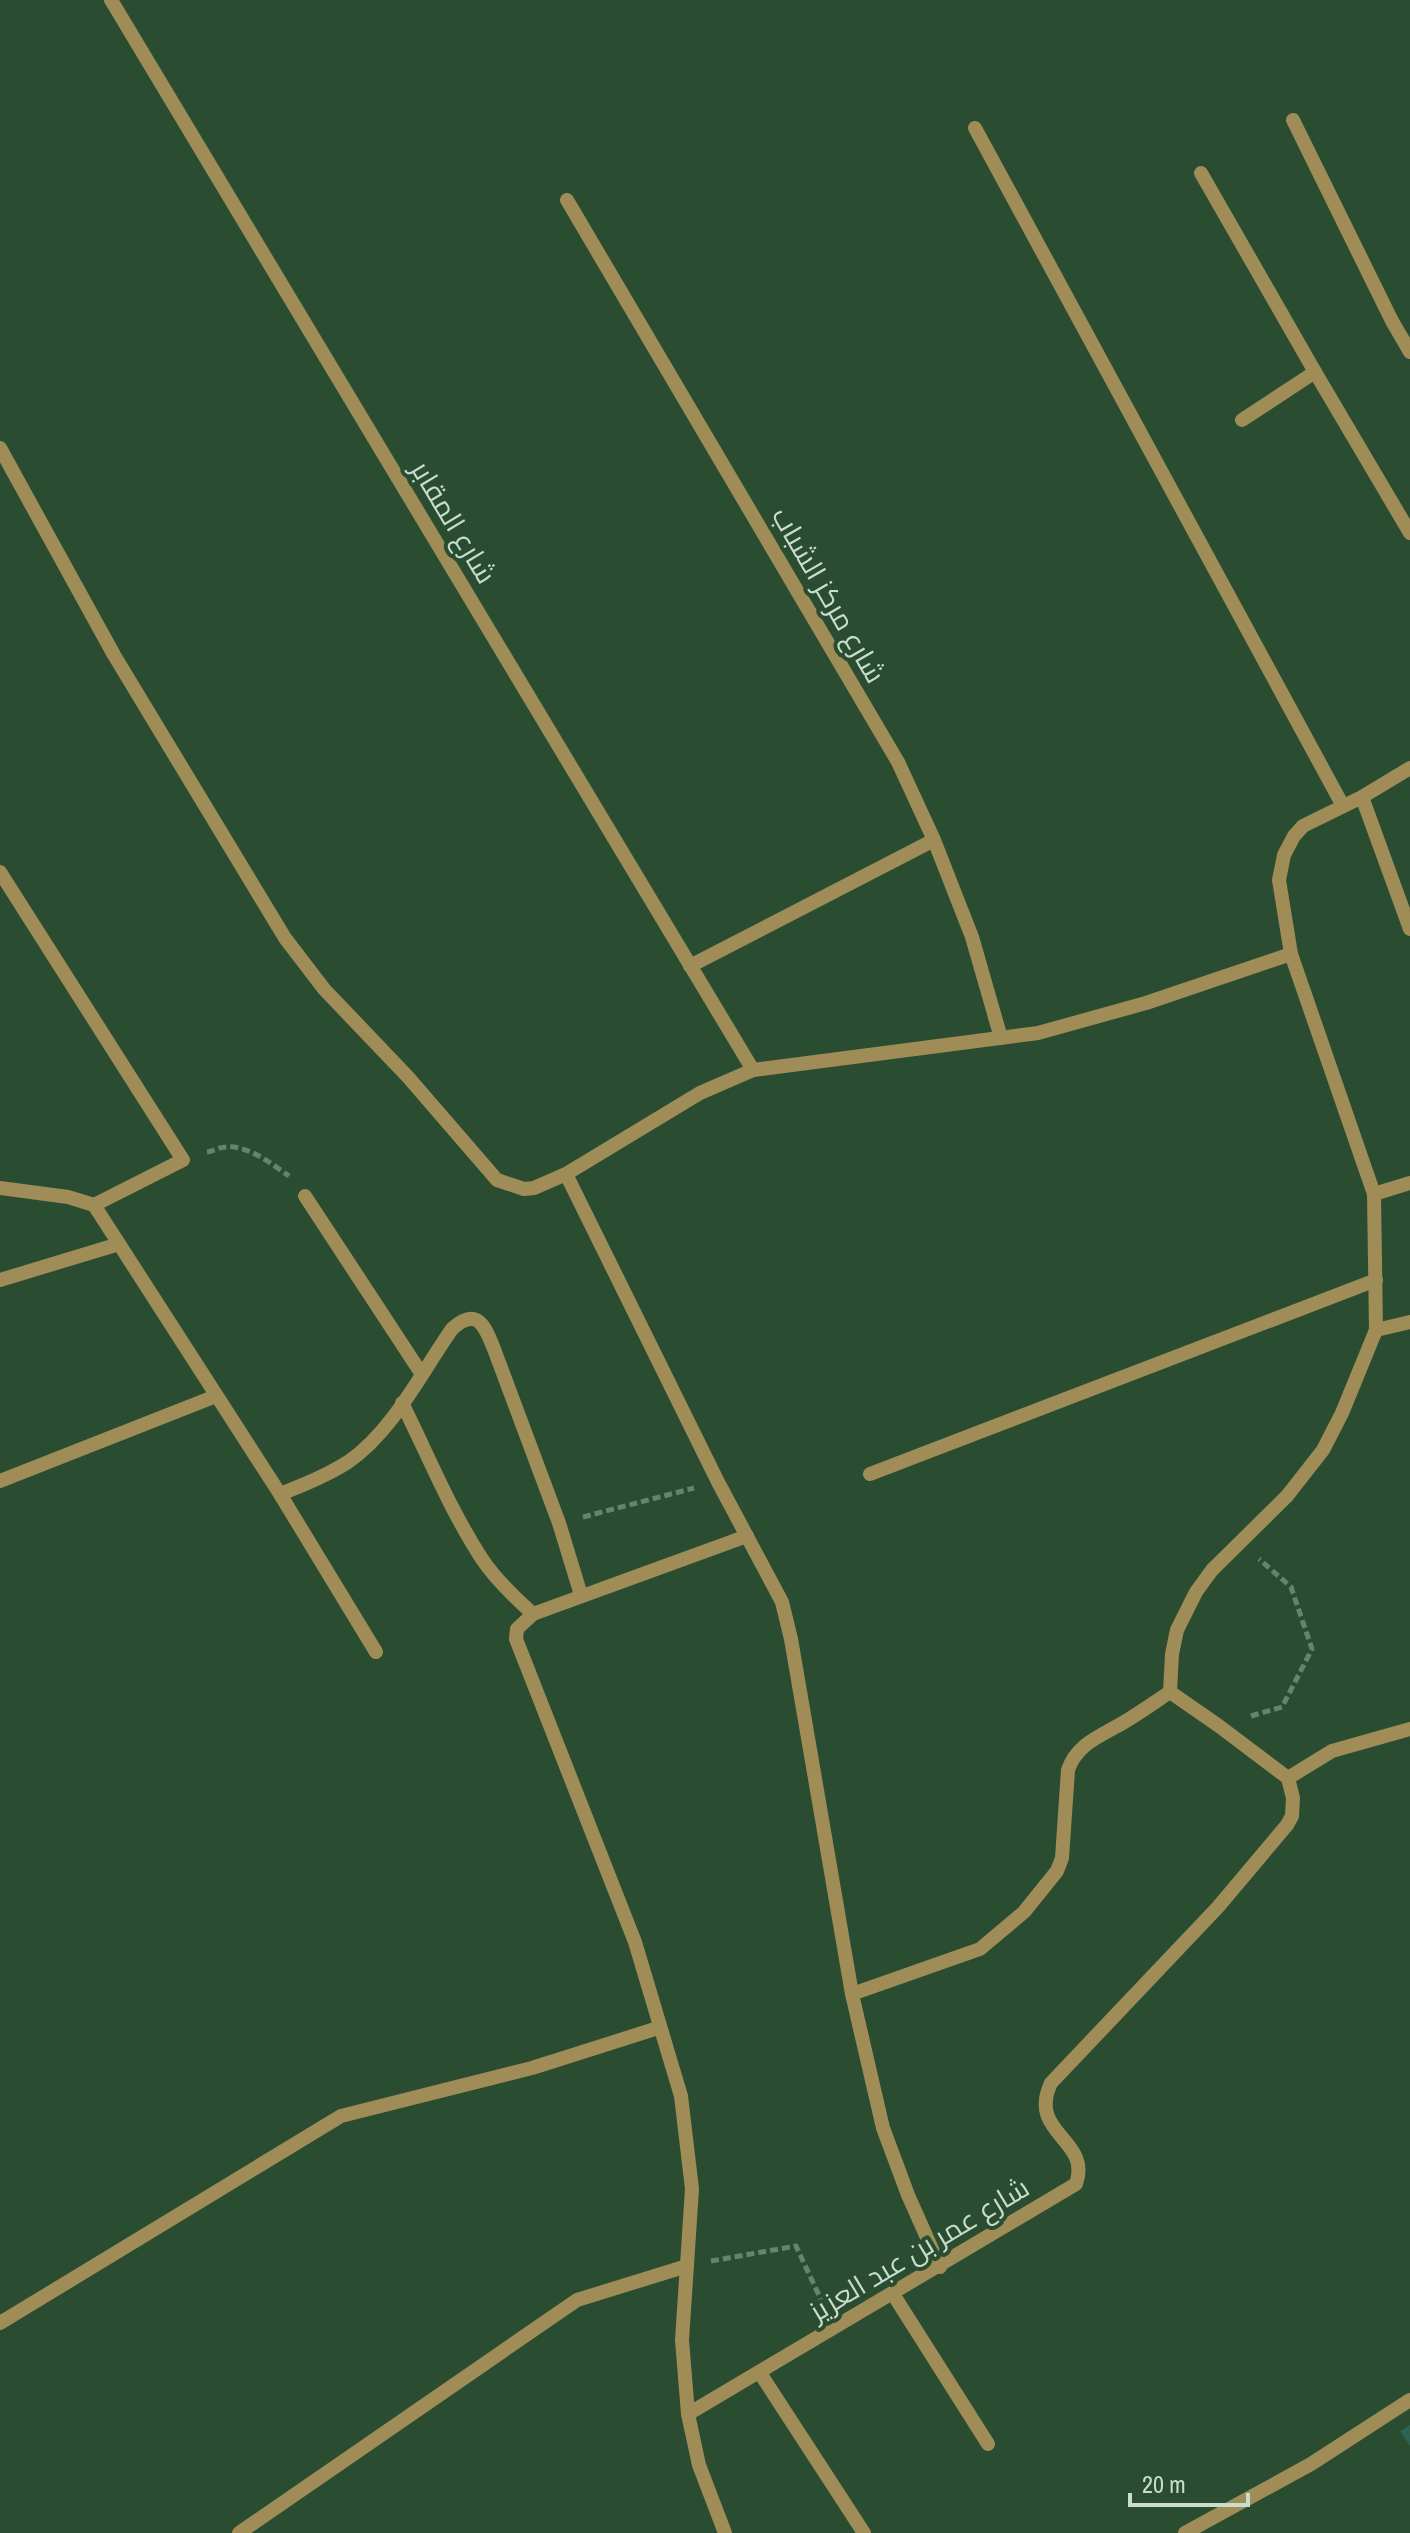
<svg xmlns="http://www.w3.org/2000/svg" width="1410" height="2533" viewBox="0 0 1410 2533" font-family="'Archivo Narrow',Cairo,sans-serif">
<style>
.building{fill:#306251}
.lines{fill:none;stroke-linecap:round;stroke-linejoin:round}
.path{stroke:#66846c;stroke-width:5;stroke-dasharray:8 4;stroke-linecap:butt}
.minor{stroke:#9f8c57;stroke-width:14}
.labels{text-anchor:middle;stroke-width:8;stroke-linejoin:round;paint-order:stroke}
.street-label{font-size:28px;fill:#c9ddcc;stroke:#2a4d32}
</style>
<rect width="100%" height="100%" fill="#2a4d32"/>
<path class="building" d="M1410,2425V2446L1400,2431Z"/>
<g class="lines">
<g class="path">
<path d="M207,1152C213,1151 220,1147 226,1147C248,1145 272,1164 289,1176"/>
<path d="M583,1517L694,1488"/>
<path d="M1251,1716L1282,1707L1312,1649L1291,1587L1259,1559"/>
<path d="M711,2261L796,2246L823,2304"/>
</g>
<g class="minor">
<path d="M111,0L753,1070"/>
<path d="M1293,120L1392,321L1410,352"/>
<path d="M975,128L1343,806"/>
<path d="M1201,173L1315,372"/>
<path d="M567,200L898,762L934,840L972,937L1001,1038"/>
<path d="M1242,420L1315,372L1410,533"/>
<path d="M0,448L114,655L285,938L324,989L408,1077L497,1180L524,1189L534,1188L566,1174L700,1093L753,1070L1038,1033L1146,1003L1291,954"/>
<path d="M1410,768L1362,797L1410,929"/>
<path d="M0,872L183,1160L94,1205"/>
<path d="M690,966L934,840"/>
<path d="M566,1174L718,1482L782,1602L791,1639L852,1994L883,2128L908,2195L940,2267"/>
<path d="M0,1188L68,1197L94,1205L280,1494L376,1652"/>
<path d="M1374,1194L1410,1183"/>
<path d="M305,1196L421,1373"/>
<path d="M0,1280L119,1244"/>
<path d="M1376,1330L1410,1322"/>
<path d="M402,1403C428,1455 450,1510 482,1559C496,1580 514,1597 533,1614"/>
<path d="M870,1474L1376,1280"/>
<path d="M0,1481L216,1396"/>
<path d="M280,1494C304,1485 326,1476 348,1462C393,1431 421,1373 452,1329C477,1306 485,1326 494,1349L559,1523L581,1595"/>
<path d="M1170,1692L1172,1654L1177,1630L1196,1592L1212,1570L1287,1496L1323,1450L1342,1413L1376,1330L1374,1194L1291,954L1279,880L1284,855L1294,836L1303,826L1362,797"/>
<path d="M1288,1778L1332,1751L1410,1729"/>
<path d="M852,1994L980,1949L1024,1912L1057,1871L1062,1858L1068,1770C1077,1743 1103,1735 1126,1721C1141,1712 1155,1702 1170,1692"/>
<path d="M893,2294L988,2444"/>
<path d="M0,2323L341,2116L532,2068L658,2028"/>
<path d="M760,2373L864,2533"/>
<path d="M688,2414L1076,2184C1092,2139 1027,2134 1051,2083L1218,1907L1287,1825L1292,1816L1293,1798L1288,1778L1219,1726L1170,1692"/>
<path d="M239,2533L577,2300L687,2266"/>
<path d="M725,2533L699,2465L688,2414L682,2340L692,2189L681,2096L635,1942L516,1639L517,1629L533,1614L747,1536"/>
<path d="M1185,2533L1311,2464L1410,2400"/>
</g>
</g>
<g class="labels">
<g class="street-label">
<text transform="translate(454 522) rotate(59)" y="10">شارع المقابر</text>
<text transform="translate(829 595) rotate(60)" y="10">شارع مركز الشباب</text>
<text transform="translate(919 2249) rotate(-31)" y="10">شارع عمر بن عبد العزيز</text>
</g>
</g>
<path d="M1130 2493v12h118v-12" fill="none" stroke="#c9ddcc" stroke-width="4"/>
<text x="1142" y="2493" font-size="24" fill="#c9ddcc" stroke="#2a4d32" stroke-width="6" paint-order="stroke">20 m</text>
</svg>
